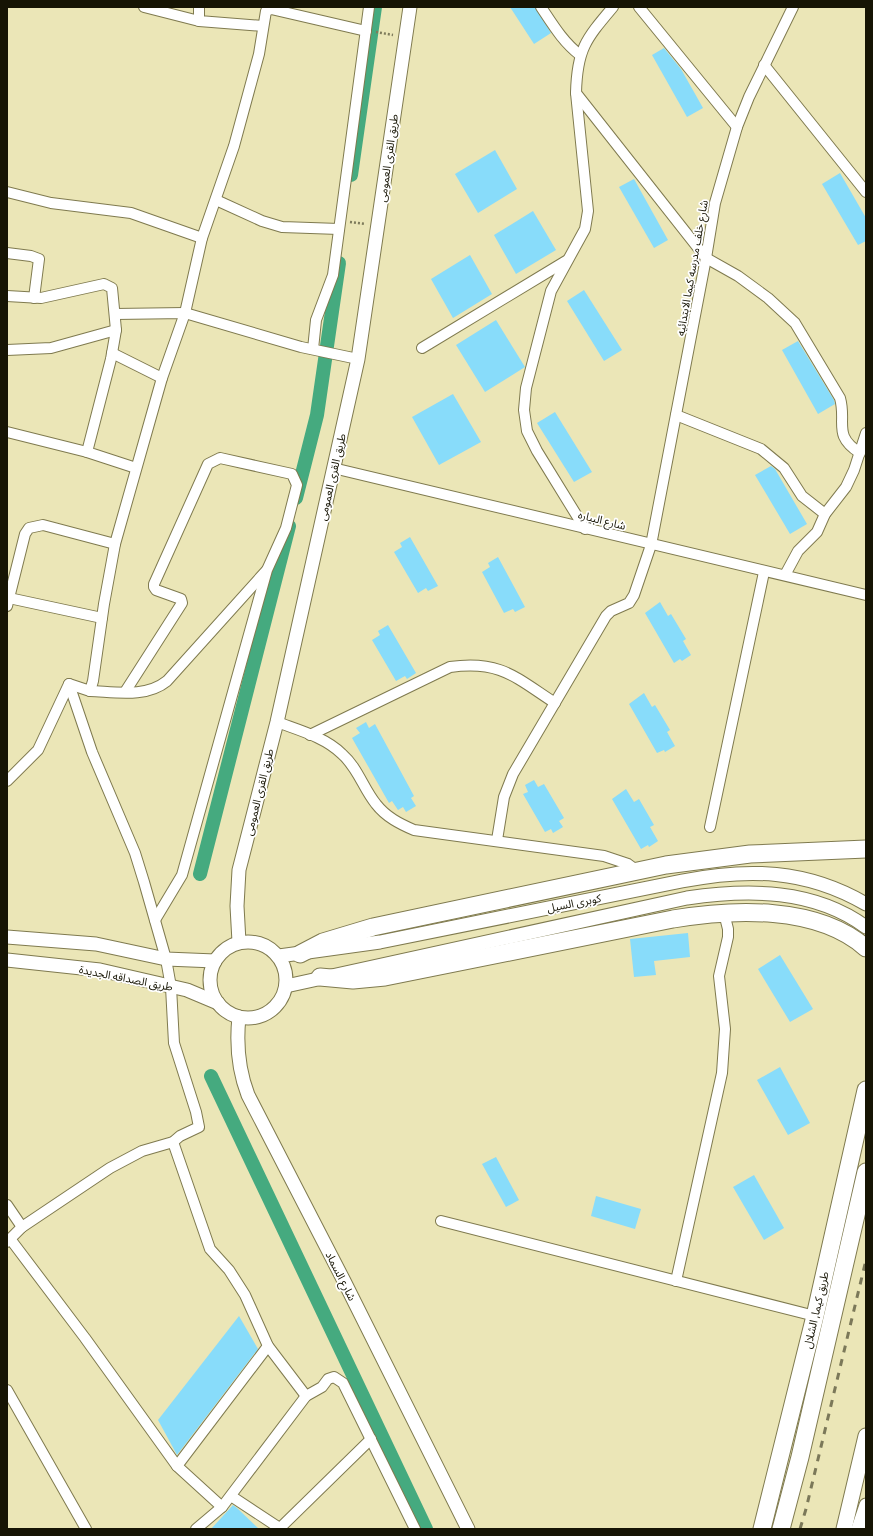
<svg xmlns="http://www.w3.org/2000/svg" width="873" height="1536" viewBox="0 0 873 1536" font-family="Ubuntu,'Noto Sans Arabic',sans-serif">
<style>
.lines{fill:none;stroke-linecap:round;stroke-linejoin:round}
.canal{stroke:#45aa7f;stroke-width:14}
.building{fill:#88dcfa}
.minor-casing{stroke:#7f7a4f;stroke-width:12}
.tertiary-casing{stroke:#7f7a4f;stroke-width:15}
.secondary-casing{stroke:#7f7a4f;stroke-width:17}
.trunk-casing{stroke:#7f7a4f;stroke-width:19}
.path{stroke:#7e7b5b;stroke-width:2.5;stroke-dasharray:2 2;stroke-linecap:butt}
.minor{stroke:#fff;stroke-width:10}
.tertiary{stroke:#fff;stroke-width:13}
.secondary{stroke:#fff;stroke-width:15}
.trunk{stroke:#fff;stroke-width:17}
.rail{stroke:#7b7859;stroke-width:3;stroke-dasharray:7 7;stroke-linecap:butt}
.labels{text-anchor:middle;stroke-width:3.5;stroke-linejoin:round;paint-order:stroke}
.street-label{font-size:11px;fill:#161404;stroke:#fff}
</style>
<rect width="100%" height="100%" fill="#ebe6b7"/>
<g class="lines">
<g class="canal">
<path d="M351,175L375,7"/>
<path d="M296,498L317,415L339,263"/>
<path d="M200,874L289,526"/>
<path d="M211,1076L426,1529"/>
</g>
</g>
<g class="building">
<path d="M510,7H535L551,33L534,44Z"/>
<path d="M664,48L681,69L703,108L687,117L652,55Z"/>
<path d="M495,150L517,189L478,213L455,174Z"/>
<path d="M840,173L866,218V241L858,245L822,184Z"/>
<path d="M634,179L668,240L654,248L619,187Z"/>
<path d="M533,211L556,250L516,274L494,235Z"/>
<path d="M470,255L492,294L453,318L431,279Z"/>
<path d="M584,290L622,350L604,361L567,301Z"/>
<path d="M496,320L525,367L485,392L456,345Z"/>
<path d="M798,341L834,400L835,404L818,414L782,350Z"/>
<path d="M453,394L481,442L439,465L412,417Z"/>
<path d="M555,412L592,472L574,482L537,423Z"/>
<path d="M771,466L775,469L807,524L790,534L755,475Z"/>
<path d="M410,537L438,586L428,591L426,588L418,593L394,552L402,547L400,543Z"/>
<path d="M498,557L525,607L515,612L513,609L504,613L482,572L490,567L488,563Z"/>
<path d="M660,602L668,616L671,614L686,639L683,641L691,655L682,661L680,659L674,663L645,613Z"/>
<path d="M388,625L416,673L407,679L405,676L396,681L372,640L380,635L378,631Z"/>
<path d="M644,693L652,707L655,705L670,730L667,732L675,746L665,752L664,750L657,753L629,704Z"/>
<path d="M366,722L369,728L375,724L414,796L411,798L416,806L406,812L403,807L398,810L392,801L389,803L352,738L360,733L356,728Z"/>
<path d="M534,780L538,787L544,784L564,818L559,821L563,827L553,833L551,829L545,832L523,794L528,792L525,785Z"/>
<path d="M626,789L634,802L639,799L654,825L650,827L658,841L649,847L648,845L641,849L612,799Z"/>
<path d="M688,933L690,957L654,961L656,975L634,977L630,939Z"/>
<path d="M780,955L813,1009L790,1022L758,969Z"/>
<path d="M780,1067L810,1123L788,1135L757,1080Z"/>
<path d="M496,1157L519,1200L506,1207L482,1164Z"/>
<path d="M754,1175L784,1228L764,1240L733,1187Z"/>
<path d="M596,1196L641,1209L635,1229L591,1216Z"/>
<path d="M239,1316L258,1349L177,1455L158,1420Z"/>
<path d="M233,1505L237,1508L259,1529H211Z"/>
</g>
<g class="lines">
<g class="minor-casing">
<g id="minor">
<path d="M144,7L199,21"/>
<path d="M199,7V21L263,26"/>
<path d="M541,7C553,25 563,42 580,55"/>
<path d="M639,7L737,127"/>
<path d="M764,65L866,192"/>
<path d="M576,93L706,258L738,276L768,298L795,323L840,398C847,423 832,435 860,453"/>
<path d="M7,192L51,203L131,213L202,238"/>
<path d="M216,200L262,221L282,227L339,229"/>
<path d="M7,253L31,256L39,259L34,298"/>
<path d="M7,296L41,298L104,284L112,288L116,330L111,359L87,452L136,468"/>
<path d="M115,314L185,313L301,347L358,359"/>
<path d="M422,348L566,261"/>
<path d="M313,349L316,320L333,275L369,7"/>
<path d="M7,350L51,348L116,330"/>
<path d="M112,353L162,378"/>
<path d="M676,415L761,449L784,468L802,496L825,514"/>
<path d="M7,432L87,452"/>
<path d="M333,468L866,595"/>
<path d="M585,529L537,451L527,431L524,410L526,388L551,291L585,229L588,211L576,93C577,49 586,39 613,7"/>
<path d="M785,575L798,551L817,532L825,514L846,487L854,470L866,433"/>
<path d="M9,598L102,618"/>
<path d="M7,606L25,534L29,528L43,525L115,544"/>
<path d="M90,691C116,692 146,698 167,681L266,571"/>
<path d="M125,692L182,603L181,599L156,590L154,587V584L208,464L220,458L292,474L297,485L286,528L267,570L182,875L155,920"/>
<path d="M277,722C298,730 325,737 342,754C358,768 363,788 376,804C386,817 400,824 414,830L604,856L628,864L639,872"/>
<path d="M310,735L450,667C500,660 515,677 555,703"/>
<path d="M7,781L38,750L69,684L90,691L93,681L104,604L115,544L162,378L185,313L202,238L234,146L259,54L266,11L271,9L366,31"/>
<path d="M710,827L764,572"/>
<path d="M497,840L504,797L513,774L606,616L611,611L629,603L634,595L651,545L706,258L715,203L737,127L749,97L793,7"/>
<path d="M173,1142L210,1249L229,1270L245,1295L268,1346L306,1396"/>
<path d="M7,1205L22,1227"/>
<path d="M441,1221L815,1316"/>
<path d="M11,1240L85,1338L177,1466L222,1507"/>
<path d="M7,1242L22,1227L110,1168L142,1151L173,1142L180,1136L199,1127L196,1112L174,1043L171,987L166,959L144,882L135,853L92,752L69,684"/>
<path d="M676,1281L722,1073L725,1029L719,976L728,937V929L724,913"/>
<path d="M7,1390L86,1529"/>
<path d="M177,1466L268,1346"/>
<path d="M231,1496L281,1529"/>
<path d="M280,1528L371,1439"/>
<path d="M196,1529L222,1507L306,1396L322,1387L328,1379L334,1377L343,1383L415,1529"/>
</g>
</g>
<g class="tertiary-casing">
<g id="tertiary">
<path d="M7,937L96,944L166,959L215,961"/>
<circle cx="248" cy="980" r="38"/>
<path d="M239,942L237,906L239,870L277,722L358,359L410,7"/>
<path d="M279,956L380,942L682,881C748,868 806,869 866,904"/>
<path d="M7,960L100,970L187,990L218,1003"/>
<path d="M286,986L687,898C749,889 814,889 866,927"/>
<path d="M239,1017C236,1045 238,1069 248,1095L344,1281L468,1529"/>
<path d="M858,1529L866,1505"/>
</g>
</g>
<g class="secondary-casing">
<path id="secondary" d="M844,1529L866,1436"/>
</g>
<g class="trunk-casing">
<g id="trunk">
<path d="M300,954L323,942L373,927L666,865L750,854L866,849"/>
<path d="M320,977L353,980L385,977L673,919C733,909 817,905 866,948"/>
<path d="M762,1529L815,1316L866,1090"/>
<path d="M781,1529L800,1457L866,1172"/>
</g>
</g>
<g class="path">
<path d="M376,32L393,35"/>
<path d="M350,222L365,224"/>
</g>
<use href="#minor" class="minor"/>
<use href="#tertiary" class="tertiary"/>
<use href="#secondary" class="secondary"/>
<use href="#trunk" class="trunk"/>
<path class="rail" d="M800,1529L806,1509L866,1260"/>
</g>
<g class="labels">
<g class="street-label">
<text transform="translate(388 158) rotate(-82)" y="4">طريق القرى العمومى</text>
<text transform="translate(692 268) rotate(-80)" y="4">شارع خلف مدرسه كيما الابتدائيه</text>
<text transform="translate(332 477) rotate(-77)" y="4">طريق القرى العمومى</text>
<text transform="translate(602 520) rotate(14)" y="4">شارع البياره</text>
<text transform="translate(259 792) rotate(-76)" y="4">طريق القرى العمومى</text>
<text transform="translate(574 903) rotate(-11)" y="4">كوبرى السيل</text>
<text transform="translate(126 978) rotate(11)" y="4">طريق الصداقه الجديدة</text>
<text transform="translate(341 1276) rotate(63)" y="4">شارع السماد</text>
<text transform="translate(816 1310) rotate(-77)" y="4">طريق كيما, الشلال</text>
</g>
</g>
<rect width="873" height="1536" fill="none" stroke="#161404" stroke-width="16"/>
</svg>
